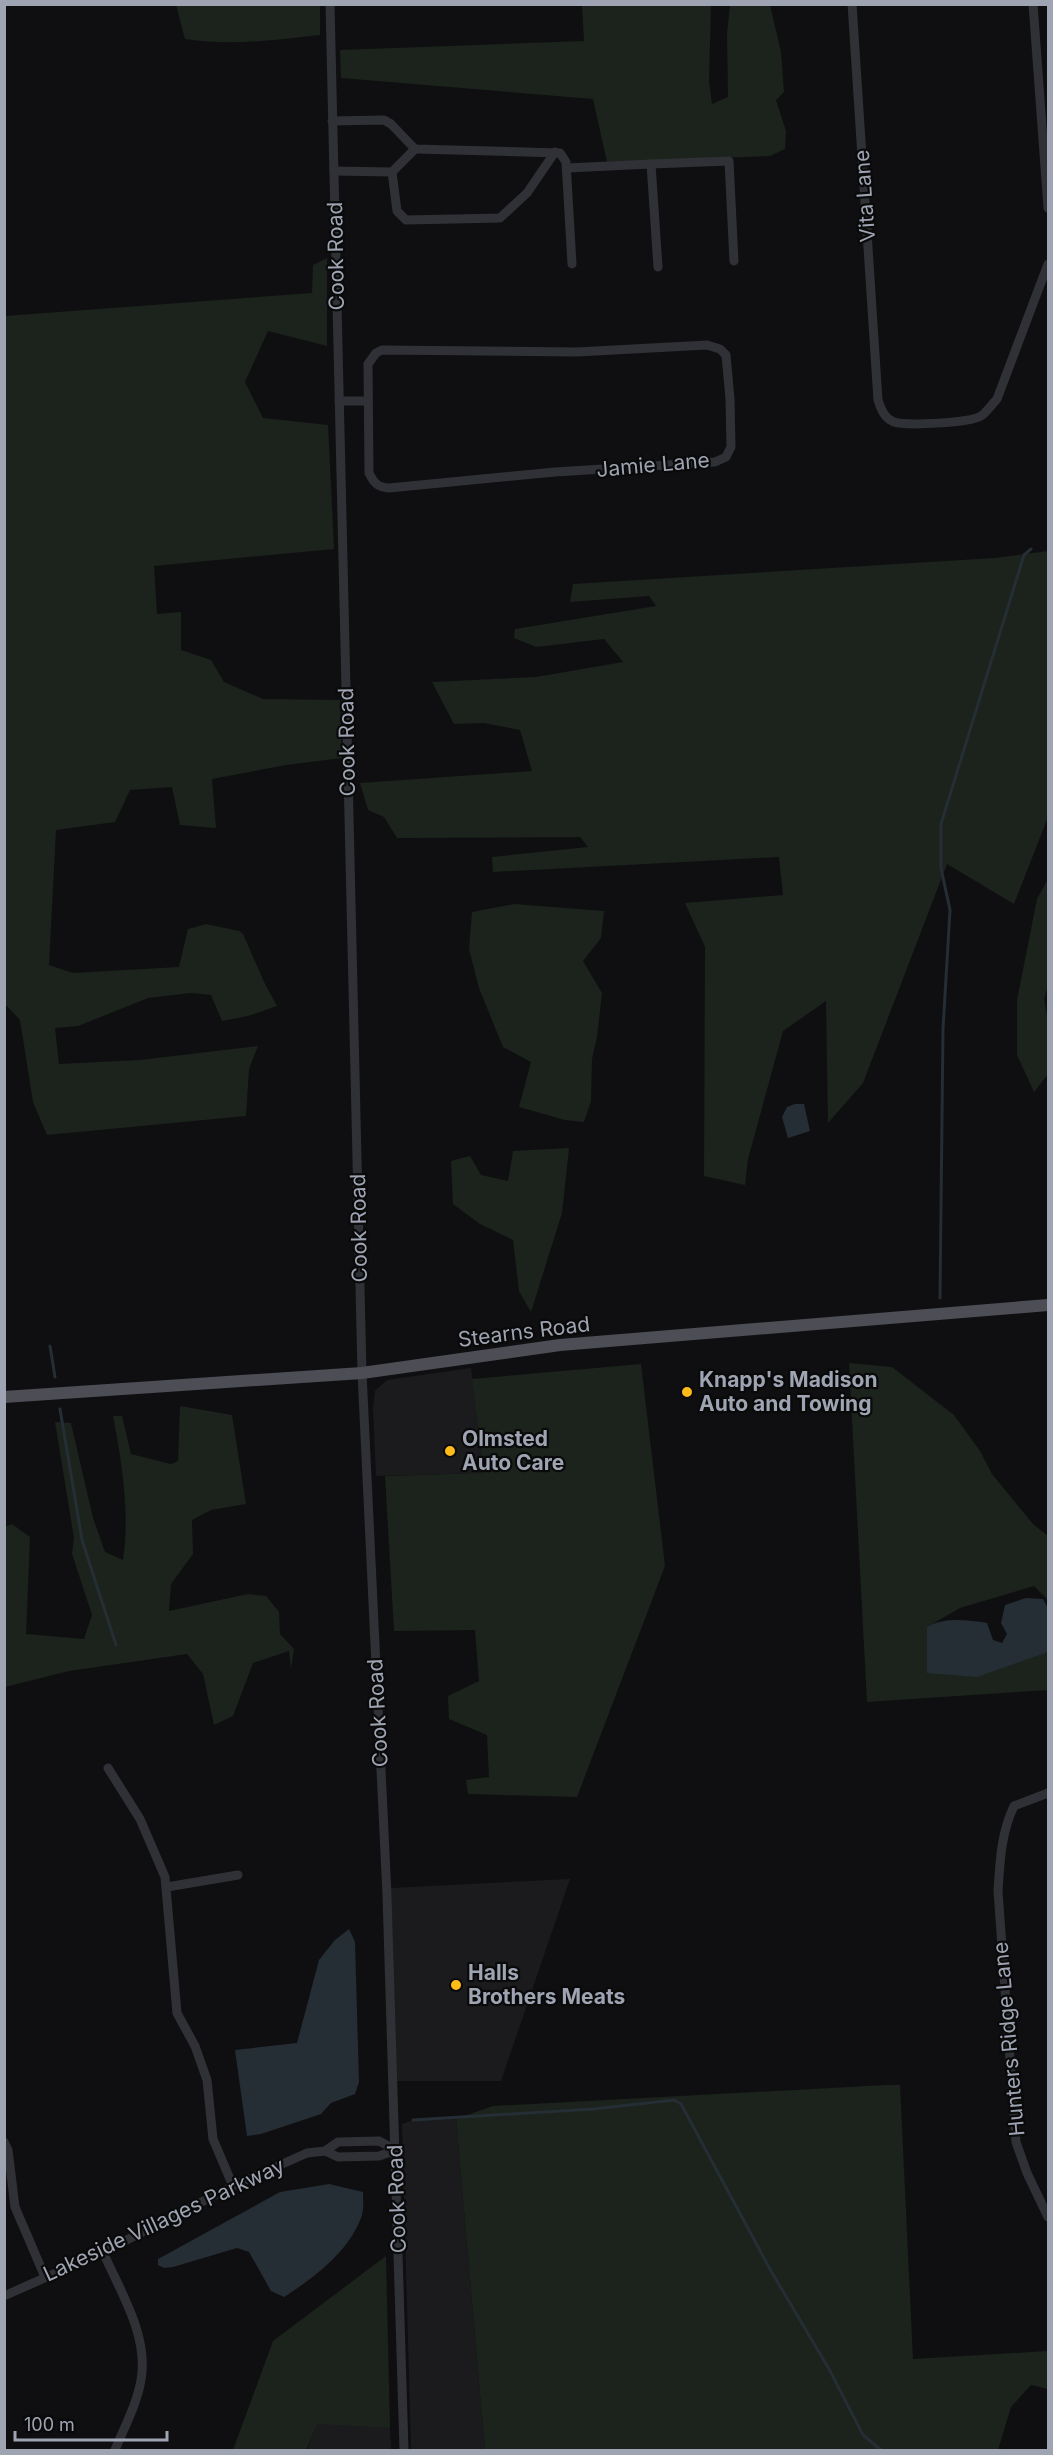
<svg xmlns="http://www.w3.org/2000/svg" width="1053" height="2455" viewBox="0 0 1053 2455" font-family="Inter,sans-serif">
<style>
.built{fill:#1b1b1e}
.green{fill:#1b231c}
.water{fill:#252d35}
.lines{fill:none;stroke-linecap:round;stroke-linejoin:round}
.stream{stroke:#252d35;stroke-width:3}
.minor{stroke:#303136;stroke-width:9}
.major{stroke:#4c4d55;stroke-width:12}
.poi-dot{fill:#ffbc19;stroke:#0a0a0b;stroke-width:2}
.labels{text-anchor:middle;stroke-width:4.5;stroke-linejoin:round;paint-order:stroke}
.street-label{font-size:21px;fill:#9fa4b3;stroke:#0a0a0b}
.poi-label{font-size:21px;font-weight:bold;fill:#9fa4b3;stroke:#0a0a0b;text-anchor:start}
</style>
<rect width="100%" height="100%" fill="#0f0f11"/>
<g class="built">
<path d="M471,1368L484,1473L376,1476L373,1408L375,1391L387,1380Z"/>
<path d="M570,1879L501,2081H397L391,1888Z"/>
<path d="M456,2119L485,2450H411L402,2124L413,2120Z"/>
<path d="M316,2423L390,2428L391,2450H307Z"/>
</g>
<g class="green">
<path d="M176,5H320V35C275,40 231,46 185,39Z"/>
<path d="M582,5H711L709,81L712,104L728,97L727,33L730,5H770L781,52L784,92L776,100L786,131L785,149L770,156L607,162L593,99L341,78L340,50L584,41Z"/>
<path d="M327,258V346L268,331L245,382L263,418L328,425L334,549L154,566L157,614L181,612V650L211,660L224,682L263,699L340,700L342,758L286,765L212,779L216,828L180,825L172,787L130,790L115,822L56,830L49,965L73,973L179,967L188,929L206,924L239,931L243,934L265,984L277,1006L248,1016L222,1021L211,995L191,993L148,998L78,1026L55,1028L59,1064L140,1060L258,1046L249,1069L246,1116L47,1135L33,1102L20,1020L4,1003L5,316L312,293L313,265Z"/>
<path d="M1048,551V817L1014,904L947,864L863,1083L828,1123L826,1001L783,1031L748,1159L745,1185L704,1176L705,947L685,903L783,895L779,857L493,872L492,857L588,847L580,837L397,838L384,817L368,810L360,783L532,771L520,730L484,723L454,724L432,682L536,677L623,662L604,639L536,647L514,638L515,629L656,606L649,596L570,602L573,584L995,558Z"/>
<path d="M1048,879V986L1044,999L1048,1021V1074L1034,1092L1017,1055V1000L1037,899Z"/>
<path d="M514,904L604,911L601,938L583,961L602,993L597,1037L592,1059L591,1101L584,1122L565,1120L519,1107L531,1062L503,1047L479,988L469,949L472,912Z"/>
<path d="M569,1148L562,1213L531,1312L519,1291L513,1240L480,1224L453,1204L451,1161L470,1156L481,1175L508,1181L513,1151Z"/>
<path d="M849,1363L892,1367L954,1415L980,1451L992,1474L1033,1524L1048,1536V1600L1034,1586L960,1608L927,1627V1673L1048,1652V1690L867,1702Z"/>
<path d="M641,1364L665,1566L577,1797L468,1794L466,1780L489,1777L487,1735L449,1719L448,1696L479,1681L475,1630L394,1631L385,1476L484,1473L472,1379Z"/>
<path d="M180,1406L232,1415L246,1504L211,1510L192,1520L193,1554L171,1584L169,1611L248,1594L266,1596L279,1612L280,1634L294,1649L291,1669L289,1651L253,1663L233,1716L214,1725L203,1674L187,1654L69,1671L5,1687V1527L12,1524L30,1537L26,1634L84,1639L92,1615L72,1554L74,1538L55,1422L71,1423L93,1518L105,1552L123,1560C130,1513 122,1463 113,1416H122L131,1454L171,1464L178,1461Z"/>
<path d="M886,2085H900L913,2359L1048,2351V2389L1031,2385L1011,2407L998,2450H485L456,2119L493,2106Z"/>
<path d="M386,2256L390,2428L317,2424L306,2450H233L273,2341Z"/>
</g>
<g class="water">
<path d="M795,1104H804L810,1131L788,1138L782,1117L787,1107Z"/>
<path d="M1026,1598L1043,1599L1048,1608V1652L977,1677L927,1673V1627C944,1617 968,1620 987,1623L993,1640L1002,1643L1007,1634L1001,1623L1005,1605Z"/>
<path d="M349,1929L355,1942L359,2082L355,2094L331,2103L321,2114L261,2134L247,2136L235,2050L297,2043L319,1960L335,1940Z"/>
<path d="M329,2184L363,2192C363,2199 364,2208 362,2215C350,2251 315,2277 284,2297L271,2291L249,2252L237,2248L173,2267L164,2268L158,2265V2259L280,2192Z"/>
</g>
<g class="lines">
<g class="stream">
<path d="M940,1298L943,1029L950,910L941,868V824L1024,555L1031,549"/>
<path d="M50,1346L55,1377"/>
<path d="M60,1409L82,1540L116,1645"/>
<path d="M413,2120L594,2109L674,2100L681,2104L771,2271L829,2369L863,2435L881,2450"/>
</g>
<g class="minor">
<path d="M330,4L362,1373L387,1895L404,2450"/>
<path d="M852,4L878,400C881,409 884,418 894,422C906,426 970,423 981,416C987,412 992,404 997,399L1048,264"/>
<path d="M1033,4L1048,208"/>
<path d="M332,121L384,120L391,124L415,149L560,153L566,162L572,264"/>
<path d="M651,164L729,161L734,261"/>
<path d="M567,168L651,164L658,267"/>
<path d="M334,171L392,172L397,211L406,220L500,218L527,193L555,152"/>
<path d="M392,172L415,149"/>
<path d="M707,345L720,349L726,355L730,399L731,447L726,457L715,462L555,472L389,488C377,487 374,483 369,473L368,364L376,353L382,350L577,352Z"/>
<path d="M339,401H367"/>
<path d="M108,1768L140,1819L165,1877L177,2013L195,2046L207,2080L213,2139L233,2186"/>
<path d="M1048,1793L1014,1806C1001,1833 1000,1861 998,1891L1016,2142L1027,2173L1048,2217"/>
<path d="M167,1887L238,1875"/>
<path d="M4,2142L8,2150L15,2207L45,2277"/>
<path d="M325,2151L338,2142L379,2141L396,2150"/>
<path d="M103,2252C120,2291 149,2336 141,2380C137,2404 124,2428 115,2450"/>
<path d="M4,2296L103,2252L233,2186L307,2153L325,2151L338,2157L379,2156L396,2150"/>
</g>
<path class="major" d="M4,1397L362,1373L560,1345L1048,1305"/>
</g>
<g class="poi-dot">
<circle cx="687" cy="1392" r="6"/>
<circle cx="450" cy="1451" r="6"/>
<circle cx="456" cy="1985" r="6"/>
</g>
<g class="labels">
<g class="street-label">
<text transform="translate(865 196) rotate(-94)" y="7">Vita Lane</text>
<text transform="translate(336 256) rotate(-91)" y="7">Cook Road</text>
<text transform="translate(653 465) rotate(-5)" y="7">Jamie Lane</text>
<text transform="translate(347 742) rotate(-91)" y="7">Cook Road</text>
<text transform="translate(359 1228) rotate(-91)" y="7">Cook Road</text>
<text transform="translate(524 1332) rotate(-7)" y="7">Stearns Road</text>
<text transform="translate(378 1713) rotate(-93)" y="7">Cook Road</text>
<text transform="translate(1009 2039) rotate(-95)" y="7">Hunters Ridge Lane</text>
<text transform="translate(397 2199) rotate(-92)" y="7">Cook Road</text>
<text transform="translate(164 2220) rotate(-25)" y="7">Lakeside Villages Parkway</text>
</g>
<g class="poi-label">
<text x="699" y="1387">Knapp's Madison<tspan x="699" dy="24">Auto and Towing</tspan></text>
<text x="462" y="1446">Olmsted<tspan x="462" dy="24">Auto Care</tspan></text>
<text x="468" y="1980">Halls<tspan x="468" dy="24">Brothers Meats</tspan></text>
</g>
</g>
<rect width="1053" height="2455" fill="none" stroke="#9fa4b3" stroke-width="12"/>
<path d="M15 2431v9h152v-9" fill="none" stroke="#9fa4b3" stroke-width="3"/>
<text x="24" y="2431" font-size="18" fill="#9fa4b3" stroke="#0a0a0b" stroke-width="4.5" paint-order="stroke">100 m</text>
</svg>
